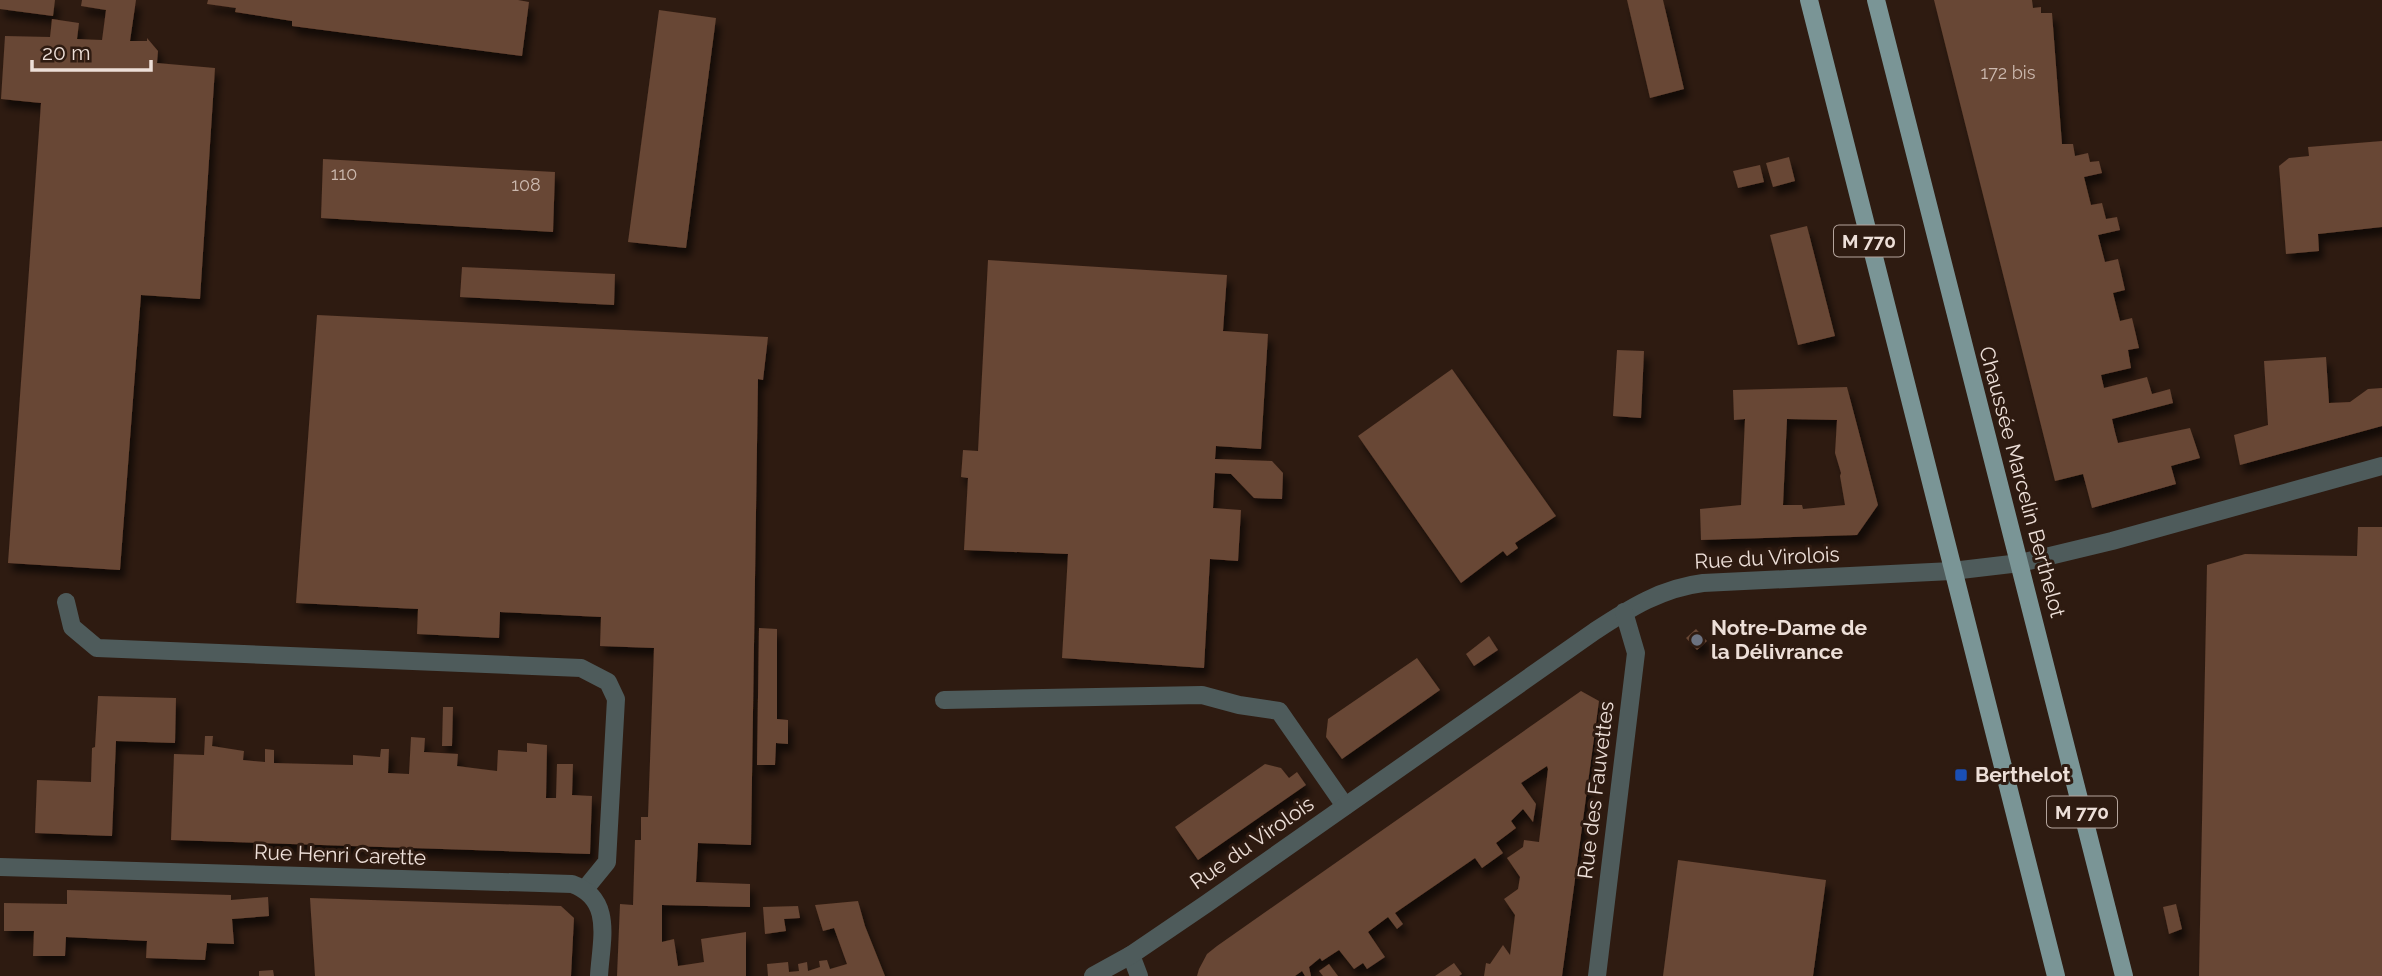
<svg xmlns="http://www.w3.org/2000/svg" width="2382" height="976" viewBox="0 0 2382 976" font-family="Raleway,sans-serif">
<style>
.building{fill:#684634;fill-rule:evenodd;filter:url(#shadow)}
.lines{fill:none;stroke-linecap:round;stroke-linejoin:round}
.lane{stroke:#4e5b5b;stroke-width:18}
.street{stroke:#4e5b5b;stroke-width:18}
.primary{stroke:#7a9596;stroke-width:18}
.worship-dot{fill:#6b7280;stroke:#2e1b11;stroke-width:2.5}
.transit-dot{fill:#1a4fb4;stroke:#2e1b11;stroke-width:2.5}
.labels{text-anchor:middle;stroke-width:6;stroke-linejoin:round;paint-order:stroke}
.number-label{font-size:18px;fill:#ccb9af}
.shield{fill:#2e1b11;stroke:#b4a49c;stroke-width:2}
.shield-label{font-size:19px;font-weight:bold;fill:#eddfd8}
.street-label{font-size:21px;fill:#eddfd8;stroke:#2e1b11}
.poi-label{font-size:21px;font-weight:bold;fill:#eddfd8;stroke:#2e1b11;text-anchor:start}
</style>
<defs>
<filter id="shadow"><feDropShadow dx="4.5" dy="8" stdDeviation="3.5" flood-color="#0009"/></filter>
</defs>
<rect width="100%" height="100%" fill="#2e1b11"/>
<g class="building">
<path d="M0,0H55L53,16L0,9Z"/>
<path d="M82,0H136L130,41H147V38L158,51L157,63L215,68L200,299L141,295L120,570L8,563L41,103L1,99L5,36L50,37L52,19L79,23L77,39L102,40L106,10L81,6Z"/>
<path d="M208,0H518L529,2L522,56L292,26V21L235,12L236,8L207,4Z"/>
<path d="M1627,0H1663L1684,89L1650,98Z"/>
<path d="M1934,0H2032L2033,8L2041,7V13H2052L2062,144H2073L2075,156L2088,153L2090,162L2099,161L2102,173L2084,177L2091,205L2102,203L2106,219L2117,217L2120,230L2098,235L2105,262L2118,259L2125,290L2113,293L2120,321L2132,318L2139,348L2128,350L2131,368L2101,375L2104,388L2147,377L2152,394L2170,389L2173,403L2112,419L2115,432L2118,443L2190,428L2200,458L2171,466L2176,484L2092,508L2083,474L2055,481Z"/>
<path d="M659,10L716,18L686,248L628,242Z"/>
<path d="M2382,141V227L2318,234L2319,251L2286,254L2279,166L2289,158L2309,156L2308,147Z"/>
<path d="M1789,157L1795,181L1773,187L1766,163Z"/>
<path d="M323,159L555,172L553,232L321,218Z"/>
<path d="M1760,165L1764,182L1738,188L1733,171Z"/>
<path d="M1807,226L1835,336L1798,345L1770,235Z"/>
<path d="M988,260L1227,275L1223,331L1268,334L1261,449L1216,446L1215,459L1272,461L1283,473L1282,499L1254,498L1231,474L1215,473L1213,508L1241,510L1238,561L1210,559L1204,668L1062,658L1068,554L964,550L968,478L961,477L963,450L978,451Z"/>
<path d="M462,267L615,274L614,305L460,297Z"/>
<path d="M317,315L768,337L763,380L758,379L751,845L698,843L696,882L750,884V907L662,905V942L674,939L678,966L704,962L701,939L746,932V976H617L620,904L633,905L635,840H641V817H648L654,648L600,646L601,617L500,612L499,638L417,634L418,609L296,603Z"/>
<path d="M1617,350L1644,351L1641,418L1613,416Z"/>
<path d="M2326,357L2329,403L2350,402L2368,389L2382,388V426L2240,465L2234,435L2268,425L2264,361Z"/>
<path d="M1452,369L1556,516L1515,543L1518,548L1507,556L1503,551L1461,583L1358,436Z"/>
<path d="M1847,387L1878,505L1857,535L1701,540L1700,509L1741,505L1745,419L1734,420L1733,390ZM1787,419L1837,420L1835,453L1841,473L1840,476L1845,505L1803,509L1802,505H1783Z"/>
<path d="M2358,527H2382V976H2199L2207,565L2245,554L2357,556Z"/>
<path d="M759,628L777,629V719L788,720V744L776,743L775,765H757Z"/>
<path d="M1696,629L1707,641L1697,650L1686,638Z"/>
<path d="M1489,636L1498,650L1474,666L1466,654Z"/>
<path d="M1417,658L1440,690L1342,759L1326,737L1328,719Z"/>
<path d="M1581,691L1599,701L1562,976H1484L1486,963L1490,964L1503,945L1510,955L1515,915L1504,899L1518,889L1520,877L1507,858L1523,847L1524,840L1539,842L1548,769L1547,766L1521,783L1536,804L1533,822L1523,809L1511,821L1516,828L1496,843L1503,853L1482,868L1475,858L1395,913L1403,924L1397,929L1388,917L1368,932L1385,957L1367,969L1363,963L1354,969L1339,950L1322,961L1320,958L1309,967L1311,976H1305L1302,971L1295,976H1197L1199,969L1207,954L1217,946Z"/>
<path d="M98,696L176,698L175,743L116,741L112,836L35,833L37,780L91,782L92,748L95,747Z"/>
<path d="M443,707H453L452,746H442Z"/>
<path d="M205,736H213L212,746L244,751L243,760L265,762V749L274,750V763L353,765V755L380,757L381,749H389L388,773L409,774L411,737L425,738L424,752L458,754L457,766L497,771L498,750L527,752V743L547,745L546,798H556L557,764H573L572,795L592,796L590,854L171,840L174,754L204,755Z"/>
<path d="M1265,764L1281,768L1289,778L1297,772L1306,785L1198,860L1175,827Z"/>
<path d="M1678,860L1826,880L1813,976H1663Z"/>
<path d="M67,890L231,895V900L268,897L269,916L232,919L234,944L207,943L205,960L146,958L147,941L66,937L65,956H33L34,931H4V903L67,904Z"/>
<path d="M310,898L561,906L574,918L571,976H315Z"/>
<path d="M858,901L865,926L885,976H768L767,964L788,962L789,972L799,971L798,964L807,962L808,971L820,967L819,961L827,960L830,969L847,964L834,928L823,931L815,905Z"/>
<path d="M2176,904L2182,929L2169,934L2163,907Z"/>
<path d="M798,906L800,918L784,919L786,931L765,934L763,907Z"/>
<path d="M1454,963L1462,974L1459,976H1435Z"/>
<path d="M1329,964L1338,976H1323L1319,971Z"/>
<path d="M273,970L274,976H259V971Z"/>
</g>
<g class="lines">
<g class="lane">
<path d="M66,602L72,627L97,648L581,668L608,682L616,699L607,862L585,889"/>
<path d="M944,700L1202,695L1239,705L1279,711L1345,806"/>
</g>
<g class="street">
<path d="M0,867L572,884C614,899 601,940 599,976"/>
<path d="M1131,955L1139,976"/>
<path d="M1093,976L1131,955L1206,904L1595,631C1630,608 1662,588 1703,583L1952,571L2020,563L2112,541L2382,466"/>
<path d="M1597,976L1636,653L1624,612"/>
</g>
<g class="primary">
<path d="M1809,0L2056,976"/>
<path d="M1876,0L2124,976"/>
</g>
</g>
<circle class="worship-dot" cx="1697" cy="640" r="7"/>
<rect class="transit-dot" x="1954" y="768" width="14" height="14" rx="3.5"/>
<g class="labels">
<g class="number-label">
<text x="2008" y="79">172 bis</text>
<text x="344" y="180">110</text>
<text x="526" y="191">108</text>
</g>
<g class="shield">
<rect x="1834" y="225.5" width="70" height="31" rx="5"/>
<rect x="2047" y="796.5" width="70" height="31" rx="5"/>
</g>
<g class="shield-label">
<text x="1869" y="248">M 770</text>
<text x="2082" y="819">M 770</text>
</g>
<g class="street-label">
<text transform="translate(2022 482) rotate(75)" y="7">Chaussée Marcelin Berthelot</text>
<text transform="translate(1767 558) rotate(-3)" y="7">Rue du Virolois</text>
<text transform="translate(1596 790) rotate(-83)" y="7">Rue des Fauvettes</text>
<text transform="translate(1252 843) rotate(-35)" y="7">Rue du Virolois</text>
<text transform="translate(340 855) rotate(2)" y="7">Rue Henri Carette</text>
</g>
<g class="poi-label">
<text x="1711" y="635">Notre-Dame de<tspan x="1711" dy="24">la Délivrance</tspan></text>
<text x="1975" y="782">Berthelot</text>
</g>
</g>
<path d="M32 60v10h119v-10" fill="none" stroke="#eddfd8" stroke-width="3.5"/>
<text x="42" y="60" font-size="21" fill="#eddfd8" stroke="#2e1b11" stroke-width="5" paint-order="stroke">20 m</text>
</svg>
